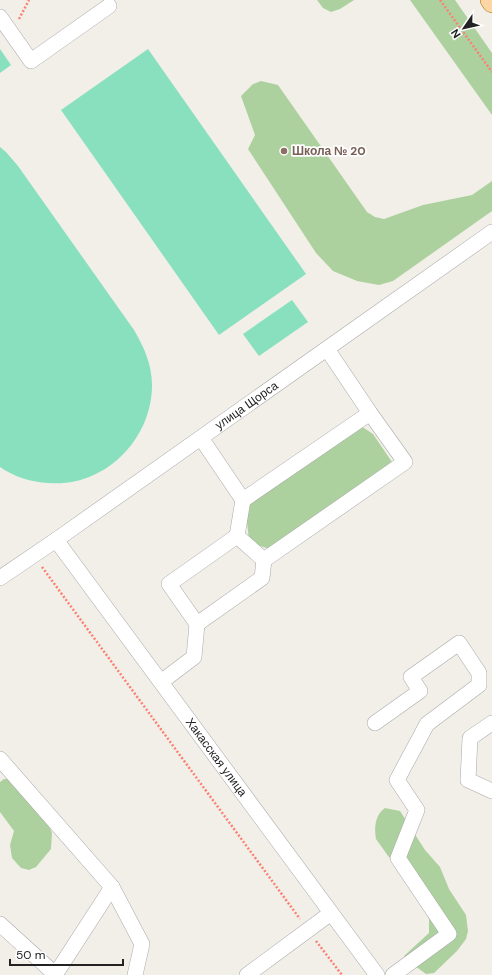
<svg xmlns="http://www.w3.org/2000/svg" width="492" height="975" viewBox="0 0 492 975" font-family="'DM Sans',sans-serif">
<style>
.forest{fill:#add19e}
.pitch{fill:#88e0be}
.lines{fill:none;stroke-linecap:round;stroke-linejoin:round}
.minor-casing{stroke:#a9a9a9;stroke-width:16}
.major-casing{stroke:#a06b00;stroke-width:20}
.path{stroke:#fa8072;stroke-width:2.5;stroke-dasharray:2 2;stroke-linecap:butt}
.minor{stroke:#fff;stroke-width:15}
.major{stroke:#fcd6a4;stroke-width:19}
.education-dot{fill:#8d6e63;stroke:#fff;stroke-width:1.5}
.labels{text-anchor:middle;stroke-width:3.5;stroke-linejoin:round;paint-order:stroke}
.education-label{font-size:12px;font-weight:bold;fill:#785e54;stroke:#fff;text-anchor:start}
.street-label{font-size:12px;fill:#222;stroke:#fff}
</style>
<rect width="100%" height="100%" fill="#f2efe9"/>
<g class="forest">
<path d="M317,0H354L340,9L331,12L323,8Z"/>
<path d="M410,0H455L492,53V115Z"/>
<path d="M261,81L278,85L367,212L375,217L384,219L423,205L472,195L492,181V211L393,281L379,285L357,281L333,271L316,253L248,149L255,135L241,96L253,84Z"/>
<path d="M361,426L373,434L392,462L269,549L255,544L249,540L245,505Z"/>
<path d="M4,779H11L46,818L52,833L51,849L36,867L29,870L21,868L12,858L10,845L14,831L0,812V782Z"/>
<path d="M385,808L400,811L425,850L440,867L449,889L466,915L468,931L466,939L457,951L434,973L426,974L408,961L404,956L429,933V919L416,895L376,839C374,827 375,815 385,808Z"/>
</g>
<g class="pitch">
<path d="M0,49L11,65L0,73Z"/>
<path d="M148,49L306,274L219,335L61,110Z"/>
<path d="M0,147L6,152L18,166L134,330C144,347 152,365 152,385C152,440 104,488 48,483C32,482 14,477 0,467Z"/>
<path d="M292,300L308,322L259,356L243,334Z"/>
</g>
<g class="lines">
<g class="minor-casing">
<g id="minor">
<path d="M0,17L31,61L109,6"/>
<path d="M327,349L370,413L405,462L264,560L237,536L243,500L370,413"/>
<path d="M201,438L243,500"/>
<path id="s1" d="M56,540L377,975"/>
<path id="s2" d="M0,578L56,540L492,232"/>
<path d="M197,624L262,578L264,560"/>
<path d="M161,682L194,657L197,624L169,584L237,536"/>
<path d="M375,723L420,691L411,677L459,643L479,673V685L427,724L397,780L417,810L398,858L449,934L393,975"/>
<path d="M492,723L470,738L468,780L492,791"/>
<path d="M0,759L112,887L142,944L135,975"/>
<path d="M0,924L56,975"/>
<path d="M55,975L112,887"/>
<path d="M247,975L331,913"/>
</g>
</g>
<g class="major-casing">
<path id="major" d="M490,0L492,3"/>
</g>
<g class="path">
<path d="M440,0L492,72"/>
<path d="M19,19L29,0"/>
<path d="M42,567L300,919"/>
<path d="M316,941L342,975"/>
</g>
<use href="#minor" class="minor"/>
<use href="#major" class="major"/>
</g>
<circle class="education-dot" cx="284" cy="151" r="4"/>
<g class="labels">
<g class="education-label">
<text x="292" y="155">Школа № 20</text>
</g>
<g class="street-label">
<text dy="4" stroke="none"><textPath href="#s2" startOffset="301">улица Щорса</textPath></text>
<text dy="4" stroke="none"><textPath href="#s1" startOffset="270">Хакасская улица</textPath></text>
</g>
</g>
<g transform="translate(464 28) rotate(236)" stroke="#ffffff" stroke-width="3" paint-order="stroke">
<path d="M0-3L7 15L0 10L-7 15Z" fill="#222222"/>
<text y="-6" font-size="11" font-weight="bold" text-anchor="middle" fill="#222222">N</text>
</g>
<path d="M10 959v6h113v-6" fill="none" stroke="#222222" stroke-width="2"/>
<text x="16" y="959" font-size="12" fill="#222222" stroke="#ffffff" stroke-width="3" paint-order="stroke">50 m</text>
</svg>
